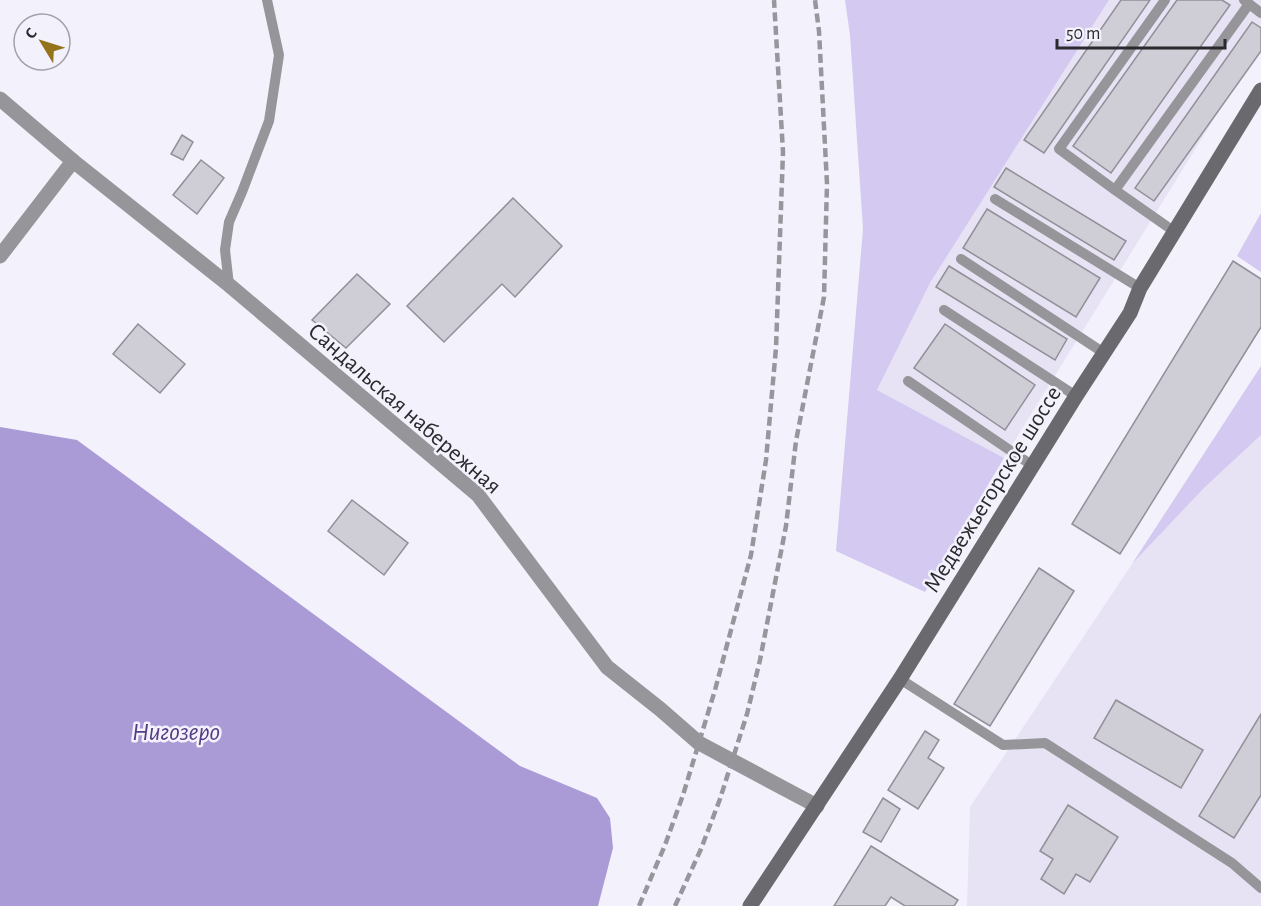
<svg xmlns="http://www.w3.org/2000/svg" width="1261" height="906" viewBox="0 0 1261 906" font-family="'Alegreya Sans',sans-serif">
<style>
.built{fill:#e7e3f4}
.green{fill:#d3c9f1}
.water{fill:#aa9ad6}
.building{fill:#cfcdd6;stroke:#918f98;stroke-width:1.5}
.lines{fill:none;stroke-linecap:round;stroke-linejoin:round}
.lane{stroke:#969599;stroke-width:10}
.street{stroke:#969599;stroke-width:15}
.secondary{stroke:#6a696e;stroke-width:15}
.rail{stroke:#97969d;stroke-width:4.5;stroke-dasharray:9 4.5;stroke-linecap:butt}
.labels{text-anchor:middle;stroke-width:5;stroke-linejoin:round;paint-order:stroke}
.street-label{font-size:24px;fill:#2a292d;stroke:#f3f1fb}
.water-label{font-size:26px;font-style:italic;fill:#553d86;stroke:#f3f1fb}
</style>
<rect width="100%" height="100%" fill="#f3f1fb"/>
<g class="built">
<path d="M1109,0H1261V43L1004,458L877,390L930,283Z"/>
<path d="M1261,435V906H967L970,807L1132,564L1204,488Z"/>
</g>
<g class="green">
<path d="M845,0H1109L930,283L877,390L1004,458L925,592L836,551L863,229L850,35Z"/>
<path d="M1261,213V272L1237,256Z"/>
<path d="M1261,366V435L1204,488L1132,564Z"/>
</g>
<path class="water" d="M0,427L77,440L520,766L597,798L610,818L613,848L598,906H0Z"/>
<g class="building">
<path d="M1121,0H1150L1044,153L1024,140Z"/>
<path d="M1177,0H1222L1230,5L1111,173L1073,146Z"/>
<path d="M1252,22L1261,28V51L1154,201L1135,188Z"/>
<path d="M182,135L193,142L183,160L171,154Z"/>
<path d="M201,160L224,178L197,214L173,195Z"/>
<path d="M1006,168L1126,241L1114,260L994,187Z"/>
<path d="M513,198L562,246L515,297L502,284L444,342L407,306Z"/>
<path d="M987,209L1100,278L1076,317L963,248Z"/>
<path d="M1233,261L1261,279V327L1120,554L1072,524Z"/>
<path d="M949,266L1067,339L1055,360L936,287Z"/>
<path d="M357,274L390,304L346,348L312,320Z"/>
<path d="M138,324L185,364L160,393L113,354Z"/>
<path d="M945,324L1035,385L1005,430L914,368Z"/>
<path d="M352,500L408,543L384,575L328,531Z"/>
<path d="M1039,568L1074,591L990,726L954,704Z"/>
<path d="M1116,700L1203,750L1181,788L1094,738Z"/>
<path d="M1261,714V795L1234,838L1199,816Z"/>
<path d="M925,731L939,740L928,758L944,768L918,809L888,790Z"/>
<path d="M883,798L900,809L881,842L863,832Z"/>
<path d="M1068,805L1118,837L1090,882L1076,874L1064,894L1041,879L1053,859L1040,851Z"/>
<path d="M871,846L958,900L954,906H905L891,897L885,906H834Z"/>
</g>
<g class="lines">
<g class="lane">
<path d="M1165,0L1059,149L1115,190L1175,232"/>
<path d="M1244,0L1261,13"/>
<path d="M1115,190L1249,4"/>
<path d="M995,199L1140,288"/>
<path d="M961,259L1104,353"/>
<path d="M229,285L225,250L229,222L242,192L269,121L279,55L267,0"/>
<path d="M944,310L1076,396"/>
<path d="M908,381L1033,466"/>
<path d="M900,679L1003,745L1045,743L1232,863L1261,888"/>
</g>
<g class="street">
<path d="M0,99L73,161L229,285L478,495L607,667L660,709L699,743L817,806"/>
<path d="M0,256L73,161"/>
</g>
<path class="secondary" d="M750,906L900,679L1076,396L1130,313L1140,288L1261,90"/>
<g class="rail">
<path d="M639,906L665,845L683,795L715,690L751,555L766,460L776,348L783,152L774,0"/>
<path d="M675,906L701,849L720,799L747,714L760,660L786,526L796,441L824,297L827,184L819,31L815,0"/>
</g>
</g>
<g class="labels">
<g class="street-label">
<text transform="translate(405 408) rotate(41)" y="8">Сандальская набережная</text>
<text transform="translate(992 489) rotate(-58)" y="8">Медвежьегорское шоссе</text>
</g>
<g class="water-label">
<text x="176" y="740">Нигозеро</text>
</g>
</g>
<g transform="translate(42 42) rotate(308)"><circle r="28" fill="#f3f1fb" stroke="#a3a1a9" stroke-width="1.5"/>
<path d="M0-4.5L10 22L0 15L-10 22Z" fill="#95731b"/>
<text y="-9" font-size="16" font-weight="bold" text-anchor="middle" fill="#2a292d">С</text>
</g>
<path d="M1057 39v9h168v-9" fill="none" stroke="#2a292d" stroke-width="3"/>
<text x="1066" y="39" font-size="18" fill="#2a292d" stroke="#f3f1fb" stroke-width="4.5" paint-order="stroke">50 m</text>
</svg>
